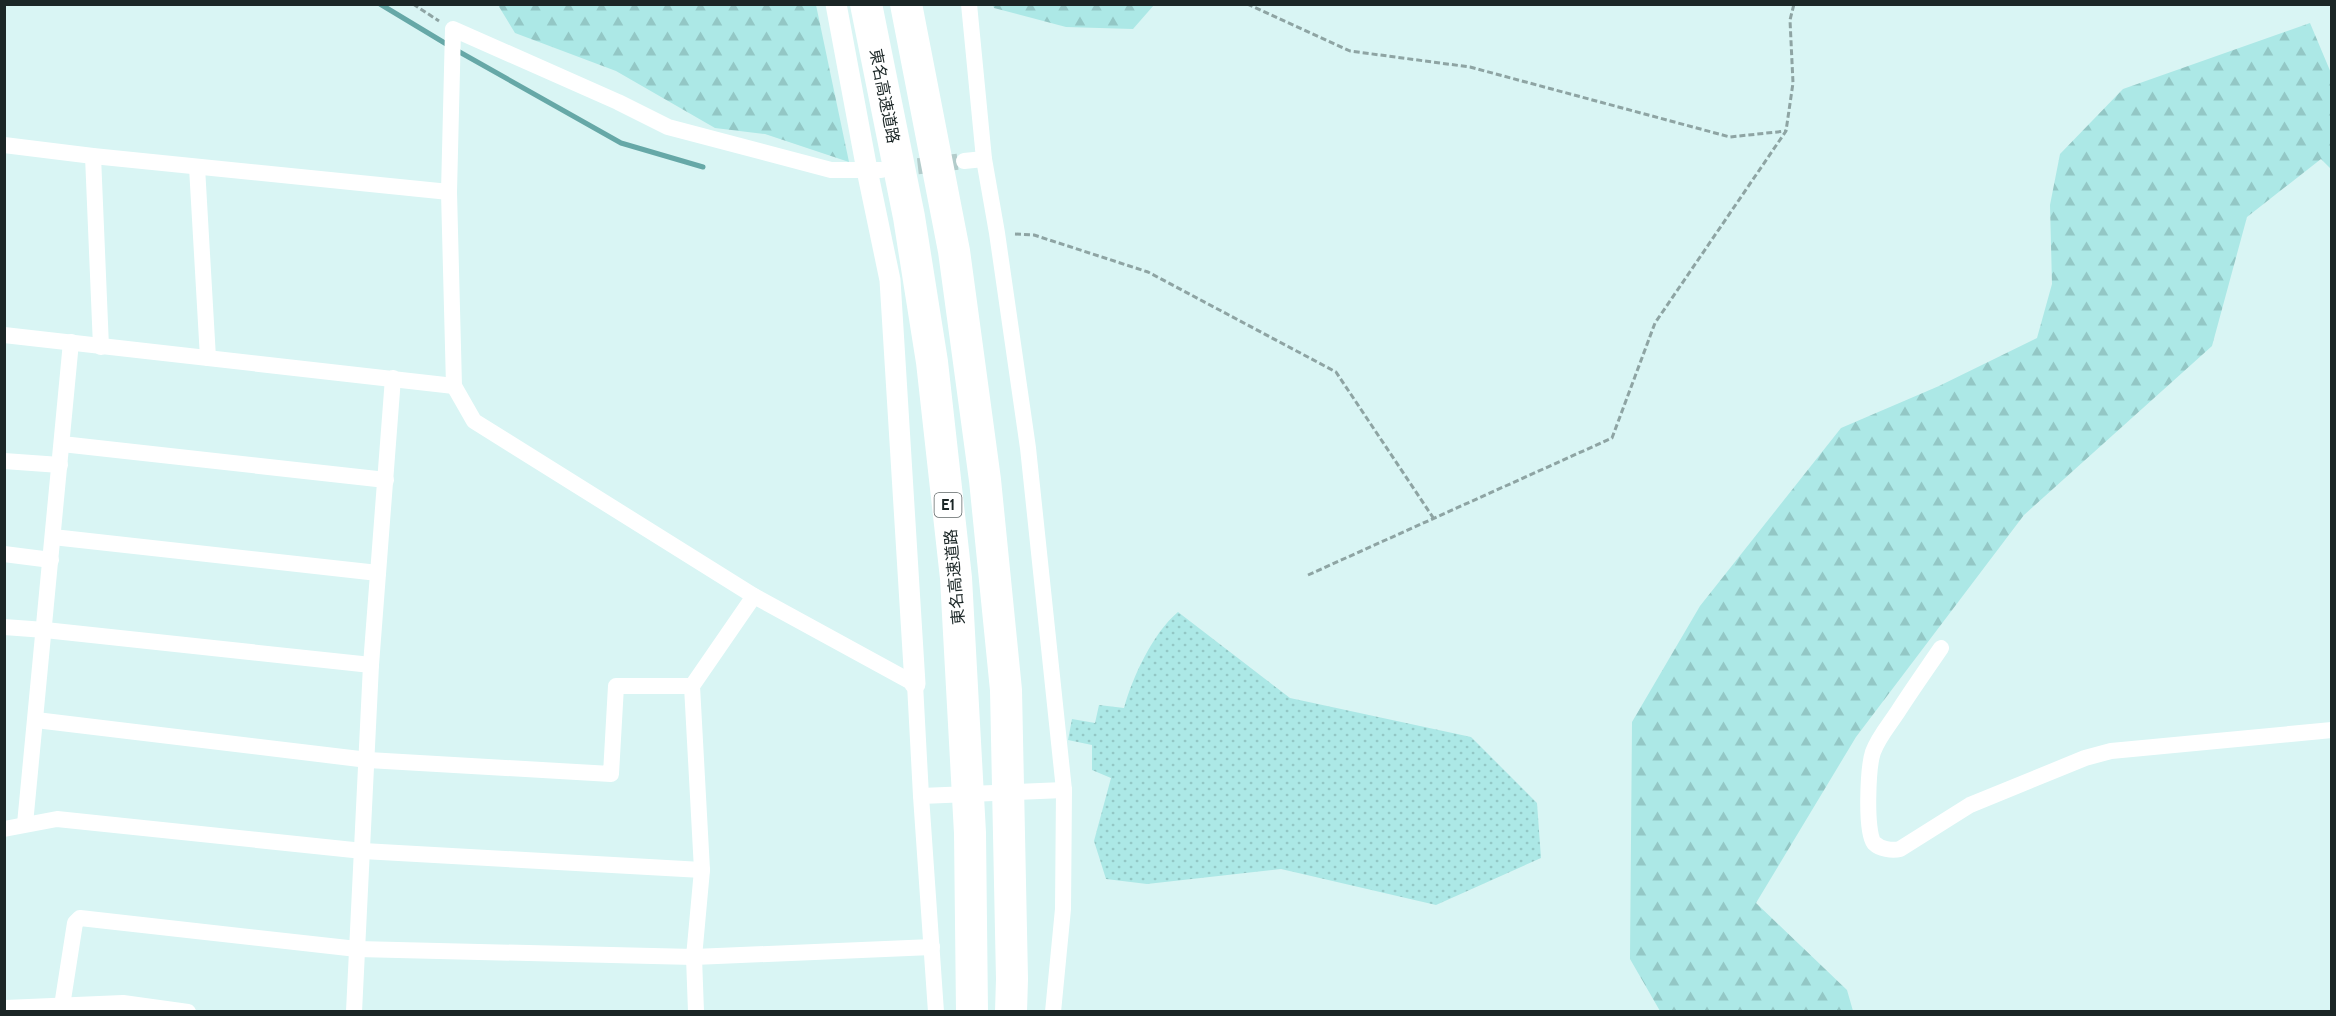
<svg xmlns="http://www.w3.org/2000/svg" width="2336" height="1016" viewBox="0 0 2336 1016" font-family="Cabin,'Noto Sans JP',sans-serif">
<style>
.grass{fill:url(#grass-dots)}
.forest{fill:url(#forest-firs)}
.lines{fill:none;stroke-linecap:round;stroke-linejoin:round}
.stream{stroke:#66a8a7;stroke-width:5}
.minor-tunnel{stroke:#b3cccb;stroke-width:16;stroke-dasharray:16 8;stroke-linecap:butt}
.path{stroke:#8ea4a3;stroke-width:3;stroke-dasharray:6 3;stroke-linecap:butt}
.minor{stroke:#fff;stroke-width:16}
.tertiary{stroke:#fff;stroke-width:21}
.motorway{stroke:#fff;stroke-width:32}
.labels{text-anchor:middle;stroke-width:5;stroke-linejoin:round;paint-order:stroke}
.shield{fill:#fff;stroke:#5f6767;stroke-width:1.5}
.shield-label{font-size:15px;font-weight:bold;fill:#1b2626}
.street-label{font-size:16px;fill:#1b2626;stroke:#fff}
</style>
<defs>
<pattern id="grass-dots" width="8" height="8" patternUnits="userSpaceOnUse" patternTransform="scale(1.5)"><rect width="8" height="8" fill="#ace8e6"/><path d="M2 2h.1M6 6h.1" fill="none" stroke="#93c7c5" stroke-width="1.8" stroke-linecap="round"/></pattern>
<pattern id="forest-firs" width="22" height="20" patternUnits="userSpaceOnUse" patternTransform="scale(1.5)"><rect width="22" height="20" fill="#ace8e6"/><path d="M5 1l3.5 6h-7zM16 11l3.5 6h-7z" fill="#93c7c5"/></pattern>
</defs>
<rect width="100%" height="100%" fill="#d9f5f4"/>
<path class="grass" d="M1178,612L1290,698L1471,737L1537,803L1541,858L1436,905L1281,869L1147,884L1106,879L1094,841L1111,778L1092,770V745L1068,740L1072,719L1095,723L1099,705L1124,708C1133,676 1153,633 1178,612Z"/>
<g class="forest">
<path d="M498,5H816L849,162L765,134L715,128L616,71L515,33Z"/>
<path d="M993,5V4L1154,5L1133,29L1066,27L994,8Z"/>
<path d="M2310,23L2331,73V169L2321,159L2247,217L2212,346L2024,515L1856,737L1756,903L1847,990L1853,1011H1660L1630,959L1632,722L1700,606L1841,428L1939,386L2037,338L2052,284L2050,205L2060,154L2123,89Z"/>
</g>
<g class="lines">
<g class="stream">
<path d="M380,4L448,45"/>
<path d="M456,50L621,143L703,167"/>
</g>
<path class="minor-tunnel" d="M894,169L964,161"/>
<g class="path">
<path d="M413,4L439,21"/>
<path d="M1247,4L1350,51L1470,67L1730,137L1786,131"/>
<path d="M1015,234L1034,235L1148,272L1336,372L1434,519"/>
<path d="M1308,575L1612,438L1655,323L1786,131L1793,83L1790,20L1794,4"/>
</g>
<g class="minor">
<path d="M969,4L984,159L997,233L1028,448L1064,790L1063,909L1053,1012"/>
<path d="M4,145L93,156L449,192"/>
<path d="M93,156L101,347"/>
<path d="M964,161L984,159"/>
<path d="M197,167L208,358"/>
<path d="M881,170H831L668,127L618,102L453,29L449,192L454,386L474,421L754,596L915,684L921,796L936,1012"/>
<path d="M4,335L454,386"/>
<path d="M62,444L386,480"/>
<path d="M4,461L60,465"/>
<path d="M53,537L378,573"/>
<path d="M4,554L51,560"/>
<path d="M4,627L45,630L371,665"/>
<path d="M1941,648C1926,670 1911,691 1897,713C1889,725 1878,738 1873,752C1868,767 1865,831 1874,843C1880,849 1892,851 1900,849L1970,805L2085,758L2111,751L2332,730"/>
<path d="M36,720L368,760L611,774L616,686H692"/>
<path d="M921,796L1064,790"/>
<path d="M25,824L71,342"/>
<path d="M4,829L57,819L363,851L702,870"/>
<path d="M62,1006L75,923L80,918L357,949L694,957L702,870L692,686L754,596"/>
<path d="M5,1008L123,1003L188,1012"/>
<path d="M354,1012L371,665L393,378"/>
<path d="M696,1012L694,957L932,947"/>
</g>
<path class="tertiary" d="M836,4L867,170L890,280L915,684"/>
<g class="motorway">
<path d="M866,4L909,217L932,362L956,578L970,833L972,1012"/>
<path d="M906,4L954,251L985,480L1006,690L1012,979L1011,1012"/>
</g>
</g>
<g class="labels">
<rect class="shield" x="934.5" y="493" width="27" height="24" rx="4.5"/>
<g class="shield-label">
<text x="948" y="510">E1</text>
</g>
<g class="street-label">
<text transform="translate(885 96) rotate(79)" y="6">東名高速道路</text>
<text transform="translate(954 577) rotate(-95)" y="6">東名高速道路</text>
</g>
</g>
<rect width="2336" height="1016" fill="none" stroke="#1b2626" stroke-width="12"/>
</svg>
